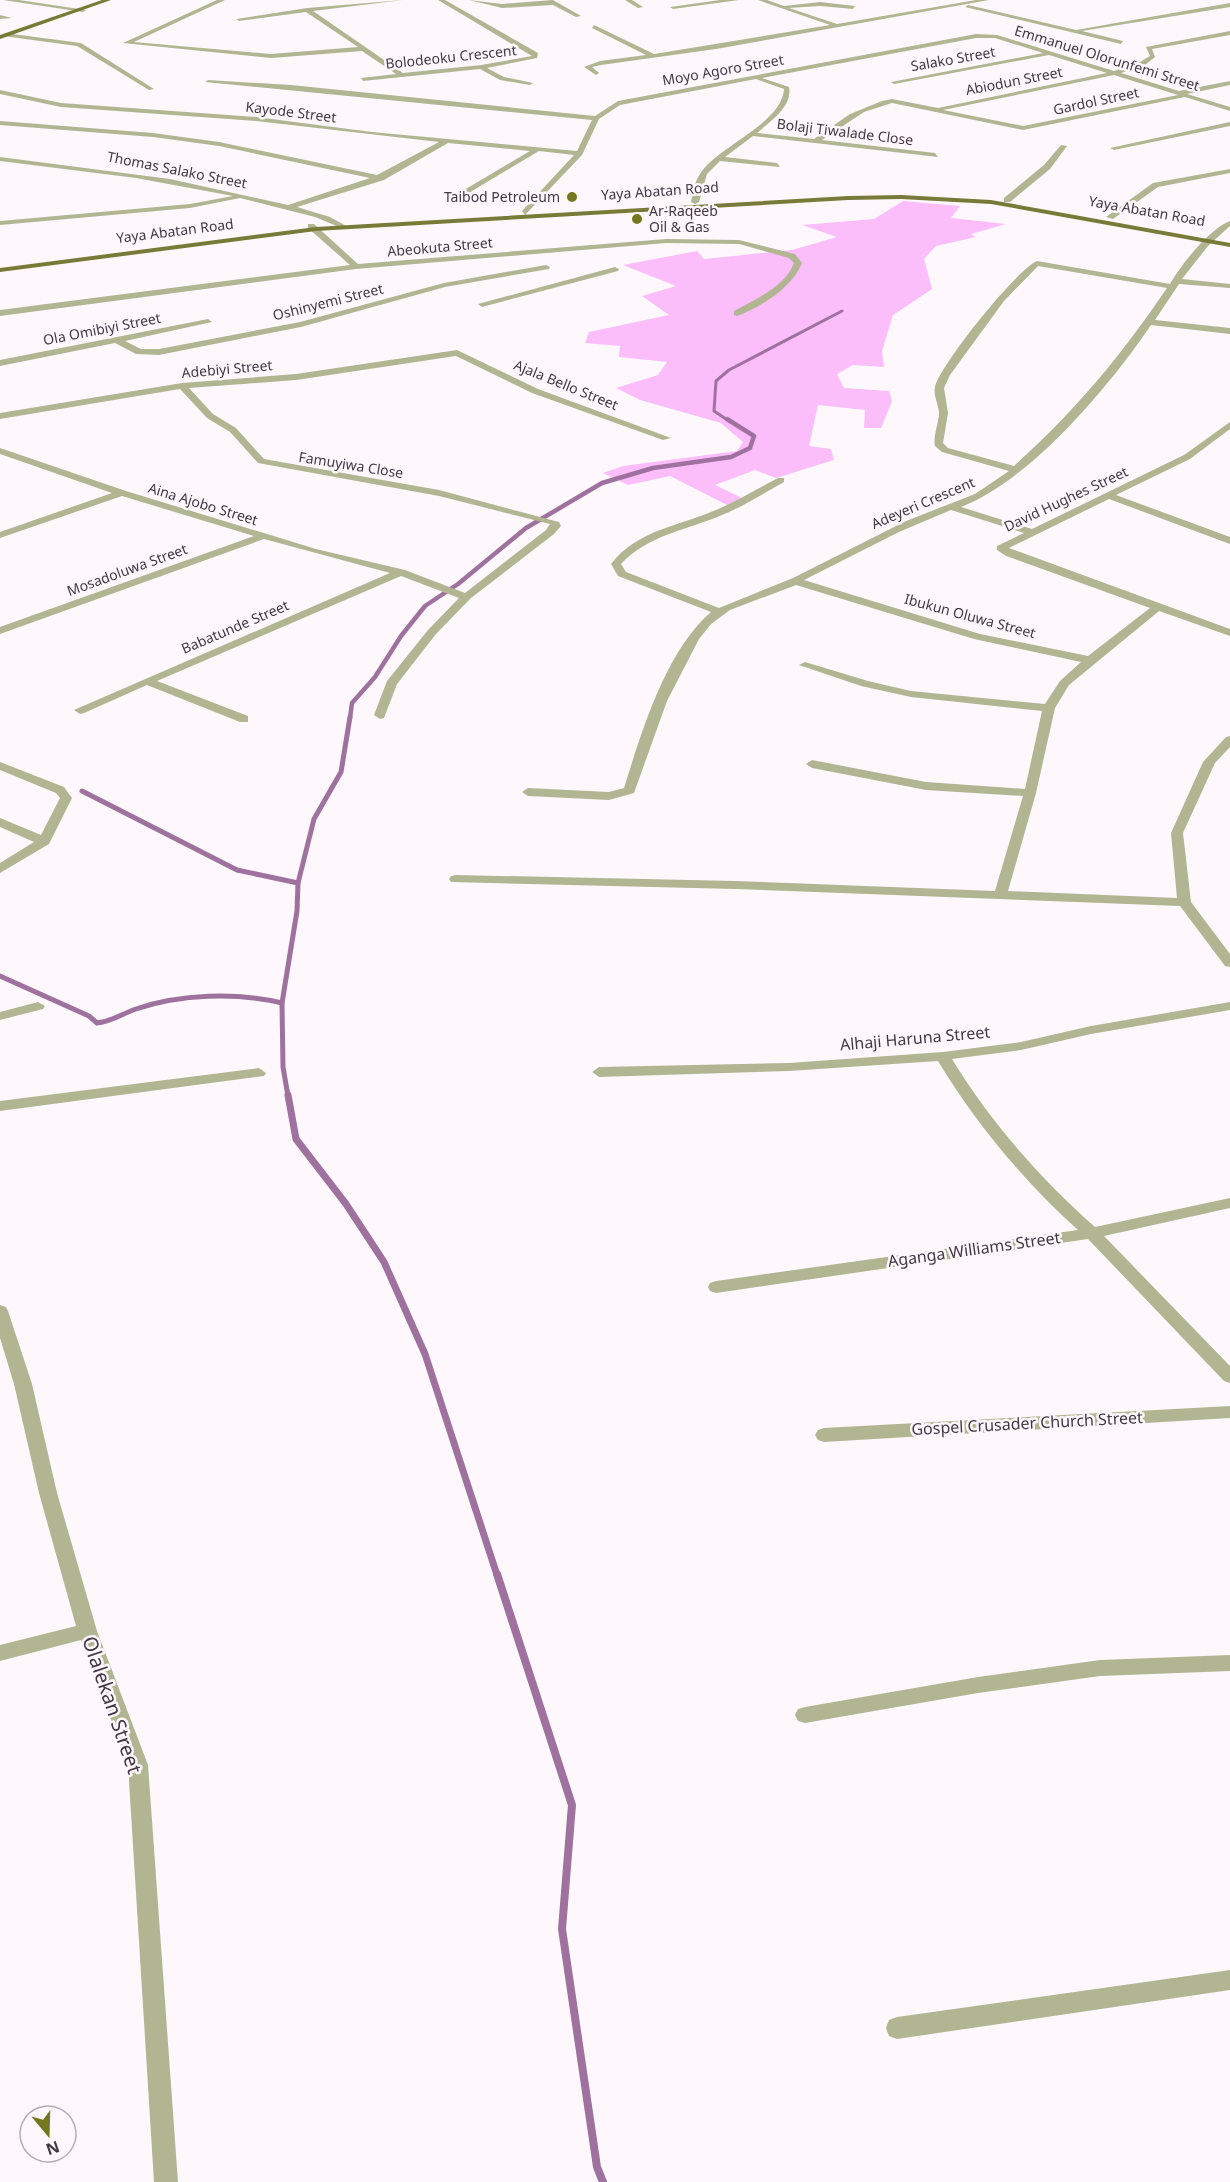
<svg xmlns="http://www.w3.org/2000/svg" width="1230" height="2182" viewBox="0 0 1230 2182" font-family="'Noto Sans',sans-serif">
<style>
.green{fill:#fcbefa}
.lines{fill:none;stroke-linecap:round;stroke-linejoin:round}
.stream-far4{stroke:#9f719e;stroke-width:3}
.stream-far3{stroke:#9f719e;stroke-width:4.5}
.stream-far2{stroke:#9f719e;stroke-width:5}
.stream-far1{stroke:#9f719e;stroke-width:7}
.stream{stroke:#9f719e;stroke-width:8}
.minor{fill:#b2b592;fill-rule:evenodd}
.major{fill:#777b37;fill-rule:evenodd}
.poi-dot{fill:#73771e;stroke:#fef8fd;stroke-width:2}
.labels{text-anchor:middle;stroke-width:5;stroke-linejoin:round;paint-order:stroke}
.far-street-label{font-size:14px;fill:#433843;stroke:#fef8fd}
.far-poi-label{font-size:14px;fill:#433843;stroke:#fef8fd;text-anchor:end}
.street-label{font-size:16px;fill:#433843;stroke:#fef8fd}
.near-street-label{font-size:20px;fill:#433843;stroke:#fef8fd}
</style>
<rect width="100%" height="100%" fill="#fef8fd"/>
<path class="green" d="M903,201L960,206L951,218L1006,224L971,234L976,237L936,246L924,259L932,289L893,315L882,351L884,367L853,365L837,374L844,388L889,391L892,401L881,428H864L865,410L818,405L809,446L831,449L834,460L776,478L755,470L715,485L746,500L729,506L670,476L628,485L603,473L623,466L737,451L743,442L721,423L640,400L616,388L658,375L667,362L619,357L620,346L585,343L589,332L669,315L642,296L676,286L623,265L697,251L704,259L792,250L837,237L802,225L874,219Z"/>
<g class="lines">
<path class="stream-far4" d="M729,421L714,411L716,381L729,370L842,311"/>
<path class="stream-far3" d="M350,718L352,703L375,677L401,636L425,606L458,584L526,528L602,483L653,468L731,457L750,448L754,436L727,419"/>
<g class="stream-far2">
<path d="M82,791L237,870L298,883"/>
<path d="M0,976L89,1016L97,1023C114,1021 121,1014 136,1009C180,994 236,992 282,1003"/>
<path d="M288,1096L283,1067L282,1003L297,911L298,883L314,819L341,772L350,717"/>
</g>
<path class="stream-far1" d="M288,1095L296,1139L346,1204L384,1262L425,1354L497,1575"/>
<path class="stream" d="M497,1574L572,1805L562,1929L597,2167L603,2182"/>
<g class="minor">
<path d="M3,0H19L86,10L83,12Z"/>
<path d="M217,0H225L134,42L271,54L358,47L306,12L239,21L236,19L307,8L403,0L313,11L403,73L481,65L532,56L438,0H445L538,53L537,58L487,68L504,77L533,83L530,85L500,80L480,69L363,81L361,78L396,74L362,51L271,58L123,43Z"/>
<path d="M469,0L502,4L553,0L581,16L576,17L553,5L502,8Z"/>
<path d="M625,0H632L643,7L638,8Z"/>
<path d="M720,0H739L673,9L670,7Z"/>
<path d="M758,0H767L784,6L820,2L855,6L853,9L820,6L789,8L837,24L976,0H989L716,49L601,65L592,67L599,73L596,75L584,67L600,61L646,55L592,28L594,25L654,54L830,25Z"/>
<path d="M1230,3V7L1082,31L1123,41L1121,44L965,7L968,5L1076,30Z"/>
<path d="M0,15L12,18L0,19Z"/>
<path d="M1230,31V35L1152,49L1155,57L1145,65L1121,73L1179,91L1230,81V85L1187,94L1230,107V111L1185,97L1023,130L892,103L864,112L822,140L935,153L938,157L753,136L725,157L777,163L780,167L720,161L707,174L699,202L695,204L691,202C693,191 695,180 702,171C721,145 782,123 784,89L756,79L620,105L599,119L582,155L525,215L522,211L574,155L539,151L462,197L459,193L530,151L448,143L384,180L297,207L330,217L348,227L344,229L315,217L240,198L190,208L0,225V221L190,204L233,196L136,178L0,161V157L170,179L288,205L370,178L219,146L153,137L0,125V121L153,133L219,142L377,175L439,142L256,121L61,107L0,94V90L61,103L256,117L372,132L577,151L592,120L205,82L208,80L291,85L595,116L618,101L976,34L997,35L1114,71L1140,62L1150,56L1146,47ZM976,38H995L1043,53L891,82L894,84L1049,55L1107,73L938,108L892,99L882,101L850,114L814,139L757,133C771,121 793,106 789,87L762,78ZM1114,75L1178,95L1023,126L943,110Z"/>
<path d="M5,33L81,43L154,89L149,90L77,46L3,36Z"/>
<path d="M1230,122V126L1114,150L1110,148Z"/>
<path d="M1061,145L1067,146L1050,169L1010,202H1004V198L1044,165Z"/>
<path d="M1230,169V173L1158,187L1113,219L1106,217L1153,183Z"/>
<path d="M1230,221V226L1208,246L1182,279L1230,284V288L1179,284L1155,320L1230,328V334L1151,325C1109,387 1031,480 961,507L1032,529L1184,455L1230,422V429L1190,459L1116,495L1230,537V544L1109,499L1009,548L1230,629V636L1159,611L1069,685L1055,708L1036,793L1008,891L1177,898L1171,833L1203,762L1226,737L1230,736V747L1215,763L1183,833L1191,902L1230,954V967L1225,966L1180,906L735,889L451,882L449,879L451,876L456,875L735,881L995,891L1023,796L926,790L812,768L806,764L812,760L926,782L1025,789L1042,711L911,697L861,686L799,665L805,662L868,681L911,691L1045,704L1060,681L1081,662L974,639L796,585L730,610L711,624L699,639L667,701L634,793L609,800L528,796L522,792L528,788L609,792L624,788C642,731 665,652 711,612L618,576L611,564C637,530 679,526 716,510C737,501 757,489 778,478H784V482C764,493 744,506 722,515C687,530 648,535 621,564L626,572L719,608L793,578L906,521L975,494L1009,471L942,452L935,446C933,437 938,425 939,414C939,405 933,396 935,387C940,365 1017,269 1037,261L1170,284C1181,265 1209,229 1230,221ZM1038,266L1167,288C1120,357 1076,410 1014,466L948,448L943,443L948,413L944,388L950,375L1004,301ZM951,510L1024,533L997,546V550L1006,556L1150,608L1088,656L980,634L804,580L899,532Z"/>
<path d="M308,224H314L358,264L666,239L739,240L795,254L802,263C793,287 761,307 737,316L734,315V311C755,299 785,287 794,263L789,258L739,244L666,243L356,269L0,316V310L350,265L308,228Z"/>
<path d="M546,265L550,267L549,269L445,287L301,327L159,355L136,354L115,343L0,366V360L208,319L212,322L125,341L141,349H159L300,322L444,283Z"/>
<path d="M615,267L619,269L618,271L482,307L478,304Z"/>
<path d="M457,350L538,389L671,438L663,440L532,393L456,356L296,380L189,388L213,414L236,428L264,459L439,490L559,522L561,526L554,534L471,598L436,634L397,684L384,718L380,719L374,715L387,681L428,630L459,598L401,576L157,681L248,716V722H240L147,685L84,713L80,714L74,710L390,573L264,539L0,634V627L254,536L122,496L0,538V532L112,493L0,454V448L126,491L316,549L405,570L465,593L546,530L550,524L439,496L258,463L230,432L207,418L180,389L0,419V413L182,383L296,374Z"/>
<path d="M0,762L64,787L72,798L49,844L0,873V863L34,842L0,827V818L41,835L60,798L56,793L0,770Z"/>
<path d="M38,1002L45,1006L43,1009L0,1020V1012Z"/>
<path d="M1230,1002V1010L1091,1034L1021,1050L952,1059C991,1123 1040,1178 1095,1227L1230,1198V1208L1104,1236L1230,1366V1383L1224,1381L1088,1239L716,1293L710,1291L708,1287L710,1283L716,1281L1078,1230C1023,1180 976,1124 938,1061L789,1071L599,1077L592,1072L599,1067L789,1063L943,1052L1021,1042L1091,1026Z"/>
<path d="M259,1068L266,1073L264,1076L0,1111V1101Z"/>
<path d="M0,1305L6,1307L8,1311L32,1384L57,1493L97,1631L148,1765L178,2182H154L128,1765L81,1640L0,1661V1645L76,1626L39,1493L14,1384L0,1338Z"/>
<path d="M1230,1406V1418L824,1442L818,1440L815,1435L818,1430L824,1428Z"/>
<path d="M1230,1655V1671L1100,1676L978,1693L805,1723L798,1721L795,1715L798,1709L805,1707L978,1677L1100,1660Z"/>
<path d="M1230,1970V1990L897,2039L889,2036L886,2028L889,2020L897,2017Z"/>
</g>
<g class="major">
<path d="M102,0H111L0,39V35Z"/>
<path d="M901,195L991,200L1230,243V247L991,204L901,199L848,200L316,231L0,272V268L316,227L848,196Z"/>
</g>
</g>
<g class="poi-dot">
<circle cx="572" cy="197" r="6"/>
<circle cx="637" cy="219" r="6"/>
</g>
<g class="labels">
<g class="far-street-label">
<text transform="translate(451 57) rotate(-6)" y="5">Bolodeoku Crescent</text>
<text transform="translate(1107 58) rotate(17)" y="5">Emmanuel Olorunfemi Street</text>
<text transform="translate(953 59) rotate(-10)" y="5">Salako Street</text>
<text transform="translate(723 70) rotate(-10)" y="5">Moyo Agoro Street</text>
<text transform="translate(1014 81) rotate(-11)" y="5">Abiodun Street</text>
<text transform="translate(1096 101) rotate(-12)" y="5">Gardol Street</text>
<text transform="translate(291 112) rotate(7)" y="5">Kayode Street</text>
<text transform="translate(845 132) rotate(7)" y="5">Bolaji Tiwalade Close</text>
<text transform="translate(177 170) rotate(11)" y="5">Thomas Salako Street</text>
<text transform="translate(660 191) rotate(-4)" y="5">Yaya Abatan Road</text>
<text transform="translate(1147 211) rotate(10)" y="5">Yaya Abatan Road</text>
<text transform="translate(175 231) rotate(-7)" y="5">Yaya Abatan Road</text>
<text transform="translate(440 247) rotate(-5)" y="5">Abeokuta Street</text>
<text transform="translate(328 302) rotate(-14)" y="5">Oshinyemi Street</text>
<text transform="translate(102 329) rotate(-11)" y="5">Ola Omibiyi Street</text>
<text transform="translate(227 369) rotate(-5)" y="5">Adebiyi Street</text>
<text transform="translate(566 385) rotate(22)" y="5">Ajala Bello Street</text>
<text transform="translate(351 465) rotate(9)" y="5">Famuyiwa Close</text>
<text transform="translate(1066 499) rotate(-25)" y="5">David Hughes Street</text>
<text transform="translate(923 503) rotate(-23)" y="5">Adeyeri Crescent</text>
<text transform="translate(203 504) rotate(17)" y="5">Aina Ajobo Street</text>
<text transform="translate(127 570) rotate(-20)" y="5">Mosadoluwa Street</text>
<text transform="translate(970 616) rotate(15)" y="5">Ibukun Oluwa Street</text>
<text transform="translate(235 627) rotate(-23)" y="5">Babatunde Street</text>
</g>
<g class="far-poi-label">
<text x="560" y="202">Taibod Petroleum</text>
<text x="649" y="216" text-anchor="start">Ar-Raqeeb<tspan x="649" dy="16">Oil &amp; Gas</tspan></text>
</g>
<g class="street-label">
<text transform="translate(915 1038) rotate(-5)" y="6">Alhaji Haruna Street</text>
<text transform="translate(974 1249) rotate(-8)" y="6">Aganga Williams Street</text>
<text transform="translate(1027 1423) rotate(-3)" y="6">Gospel Crusader Church Street</text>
</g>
<g class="near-street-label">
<text transform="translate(112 1705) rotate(71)" y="7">Olalekan Street</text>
</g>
</g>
<g transform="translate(48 2134) rotate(161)"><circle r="28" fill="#fef8fd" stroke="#b3abb3" stroke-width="1.5"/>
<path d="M0-4.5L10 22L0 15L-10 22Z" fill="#73771e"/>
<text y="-9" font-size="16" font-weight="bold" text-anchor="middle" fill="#433843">N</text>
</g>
</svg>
